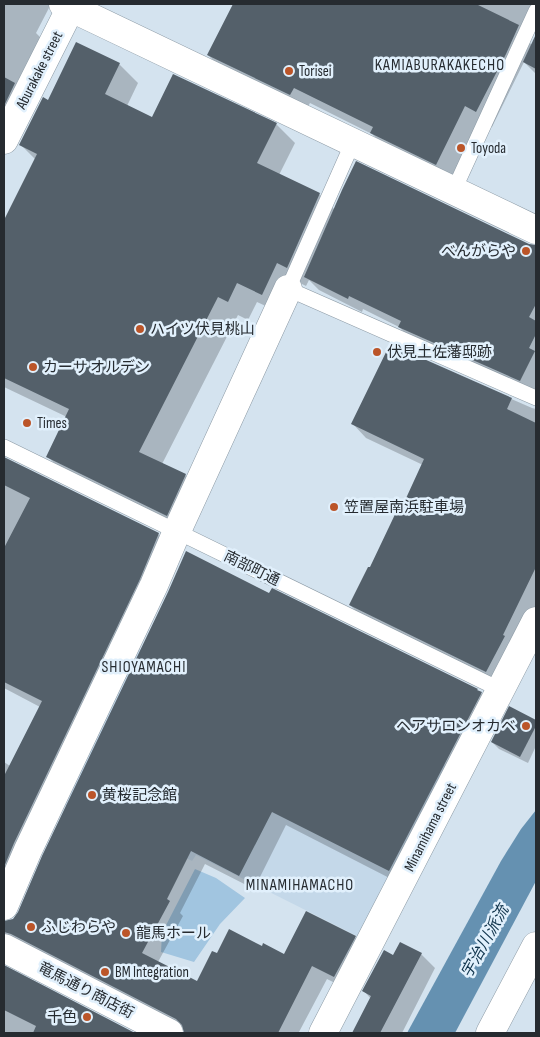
<svg xmlns="http://www.w3.org/2000/svg" width="540" height="1037" viewBox="0 0 540 1037" font-family="'Sofia Sans Condensed','Noto Sans JP',sans-serif">
<style>
.built{fill:#c4d8e9}
.green{fill:#a1c5e0}
.water{fill:#6591b1}
.shadow{fill:#0003}
.building{fill:#54606a}
.lines{fill:none;stroke-linecap:round;stroke-linejoin:round}
.lane-casing{stroke:#8c9aa5;stroke-width:16}
.street-casing{stroke:#8c9aa5;stroke-width:29}
.lane{stroke:#fff;stroke-width:15}
.street{stroke:#fff;stroke-width:28}
.poi-dot{fill:#bb5529;stroke:#e1f0fc;stroke-width:2}
.labels{text-anchor:middle;stroke-width:5;stroke-linejoin:round;paint-order:stroke}
.street-label{font-size:15px;fill:#262b30;stroke:#e1f0fc}
.poi-label{font-size:15px;fill:#262b30;stroke:#e1f0fc;text-anchor:start}
.neighbourhood-label{font-size:16px;letter-spacing:1px;fill:#262b30;stroke:#e1f0fc}
.water-label{font-size:16px;font-style:italic;fill:#10344c;stroke:#e1f0fc}
</style>
<rect width="100%" height="100%" fill="#d4e3ef"/>
<path class="built" d="M138,648L270,715L285,685L447,766L361,938L196,855L192,861L158,844L154,850L60,803Z"/>
<path class="green" d="M195,869L216,878L245,898L220,924L194,962L161,952L162,933Z"/>
<path class="water" d="M536,810V881L455,1033H407L501,861L521,829Z"/>
<g class="shadow">
<path d="M4,4H51L36,33L43,40L4,117Z"/>
<path d="M234,4H536L528,41L532,45L535,39L536,40V74L524,62L492,127L481,121L452,180L387,149L372,134L310,103L306,110L224,71L208,55Z"/>
<path d="M119,64L138,83L127,106L152,119L276,124L295,143L279,175L319,194L335,210L536,246V395L413,341L399,327L363,309L362,312L319,290L309,280L306,286L296,281L281,313L257,302L248,320L238,315L162,464L185,475L205,494L186,534L67,476L48,457L67,417L4,387V223L36,160L22,146L49,102Z"/>
<path d="M390,346L532,408L536,409V609L500,685L364,619L350,605L402,509L423,465L366,438L353,424Z"/>
<path d="M4,459L158,534L172,548L4,913V762L10,766L40,707L4,688Z"/>
<path d="M269,595L481,693L495,707L403,885L286,825L254,889L205,864L180,913L183,916L158,962L197,982L217,955L262,948L285,955L355,937L369,951L349,990L327,979L299,1032L301,1033H185V1029L26,948L4,956V922L6,923L14,920Z"/>
<path d="M510,708L536,721V746L528,763L499,749L492,742Z"/>
<path d="M421,954L435,968L402,1033H354L371,999L364,991L393,956Z"/>
<path d="M4,967L133,1033H4Z"/>
</g>
<g class="building">
<path d="M233,4H476L519,25L506,54L476,112L465,106L436,165L370,133L373,127L294,88L290,95L207,55Z"/>
<path d="M536,34V69L523,62Z"/>
<path d="M76,42L120,63L105,94L152,117L173,74L277,123L257,163L320,193L287,268L277,263L262,295L237,283L228,302L218,297L139,452L186,474L167,516L46,457L69,409L4,378V220L37,154L19,145L43,97L48,100Z"/>
<path d="M4,77L15,83L4,106Z"/>
<path d="M356,161L529,244L536,245V304L529,317L536,321V334L529,348L535,351L520,381L398,327L401,321L349,296L348,299L304,277L342,190Z"/>
<path d="M390,344L512,398L507,409L536,423V567L503,635L505,636L486,672L349,605L368,567H370L399,506L402,507L424,459L351,424Z"/>
<path d="M4,457L159,533L140,579L14,843L4,867V776L42,701L4,682V548L30,498L4,485Z"/>
<path d="M186,551L269,593L272,588L478,689L477,690L482,692L389,871L272,812L239,876L191,851L167,899L170,901L142,953L197,981L212,951L217,953L229,929L262,946L263,943L284,954L306,911L356,936L334,977L312,966L278,1033H184L182,1025L176,1019L11,934L4,932V921L13,919L18,912L42,856L168,592Z"/>
<path d="M509,706L536,720V726L520,757L491,742Z"/>
<path d="M400,942L422,953L380,1033H352L371,996L362,991L384,950L393,955Z"/>
<path d="M4,965L135,1033H33L36,1026L4,1010Z"/>
</g>
<g class="lines">
<g class="lane-casing">
<g id="lane">
<path d="M353,142L288,289L536,398"/>
<path d="M454,190L536,11"/>
<path d="M4,447L501,690"/>
</g>
</g>
<g class="street-casing">
<g id="street">
<path d="M63,4L536,230"/>
<path d="M4,140L71,7"/>
<path d="M4,906L28,850L154,585L177,531L288,289"/>
<path d="M4,948L169,1033"/>
<path d="M323,1033L536,621"/>
<path d="M490,1033L536,946"/>
</g>
</g>
<use href="#lane" class="lane"/>
<use href="#street" class="street"/>
</g>
<g class="poi-dot">
<circle cx="289" cy="71" r="5"/>
<circle cx="461" cy="148" r="5"/>
<circle cx="526" cy="251" r="5"/>
<circle cx="140" cy="329" r="5"/>
<circle cx="377" cy="352" r="5"/>
<circle cx="33" cy="367" r="5"/>
<circle cx="27" cy="423" r="5"/>
<circle cx="334" cy="507" r="5"/>
<circle cx="526" cy="726" r="5"/>
<circle cx="92" cy="795" r="5"/>
<circle cx="31" cy="927" r="5"/>
<circle cx="126" cy="933" r="5"/>
<circle cx="105" cy="972" r="5"/>
<circle cx="87" cy="1017" r="5"/>
</g>
<g class="labels">
<g class="street-label">
<text transform="translate(39 70) rotate(-63)" y="5">Aburakake street</text>
<text transform="translate(252 568) rotate(26)" y="5">南部町通</text>
<text transform="translate(430 827) rotate(-63)" y="5">Minamihama street</text>
<text transform="translate(86 990) rotate(27)" y="5">竜馬通り商店街</text>
</g>
<g class="poi-label">
<text x="299" y="76">Torisei</text>
<text x="471" y="153">Toyoda</text>
<text x="516" y="256" text-anchor="end">べんがらや</text>
<text x="150" y="334">ハイツ伏見桃山</text>
<text x="387" y="357">伏見土佐藩邸跡</text>
<text x="43" y="372">カーサ オルデン</text>
<text x="37" y="428">Times</text>
<text x="344" y="512">笠置屋南浜駐車場</text>
<text x="516" y="731" text-anchor="end">ヘアサロンオカベ</text>
<text x="102" y="800">黄桜記念館</text>
<text x="41" y="932">ふじわらや</text>
<text x="136" y="938">龍馬ホール</text>
<text x="115" y="977">BM Integration</text>
<text x="77" y="1022" text-anchor="end">千色</text>
</g>
<g class="neighbourhood-label">
<text x="440" y="70">KAMIABURAKAKECHO</text>
<text x="144" y="672">SHIOYAMACHI</text>
<text x="300" y="890">MINAMIHAMACHO</text>
</g>
<g class="water-label">
<text transform="translate(484 941) rotate(-61)" y="6">宇治川派流</text>
</g>
</g>
<rect width="540" height="1037" fill="none" stroke="#262b30" stroke-width="10"/>
</svg>
